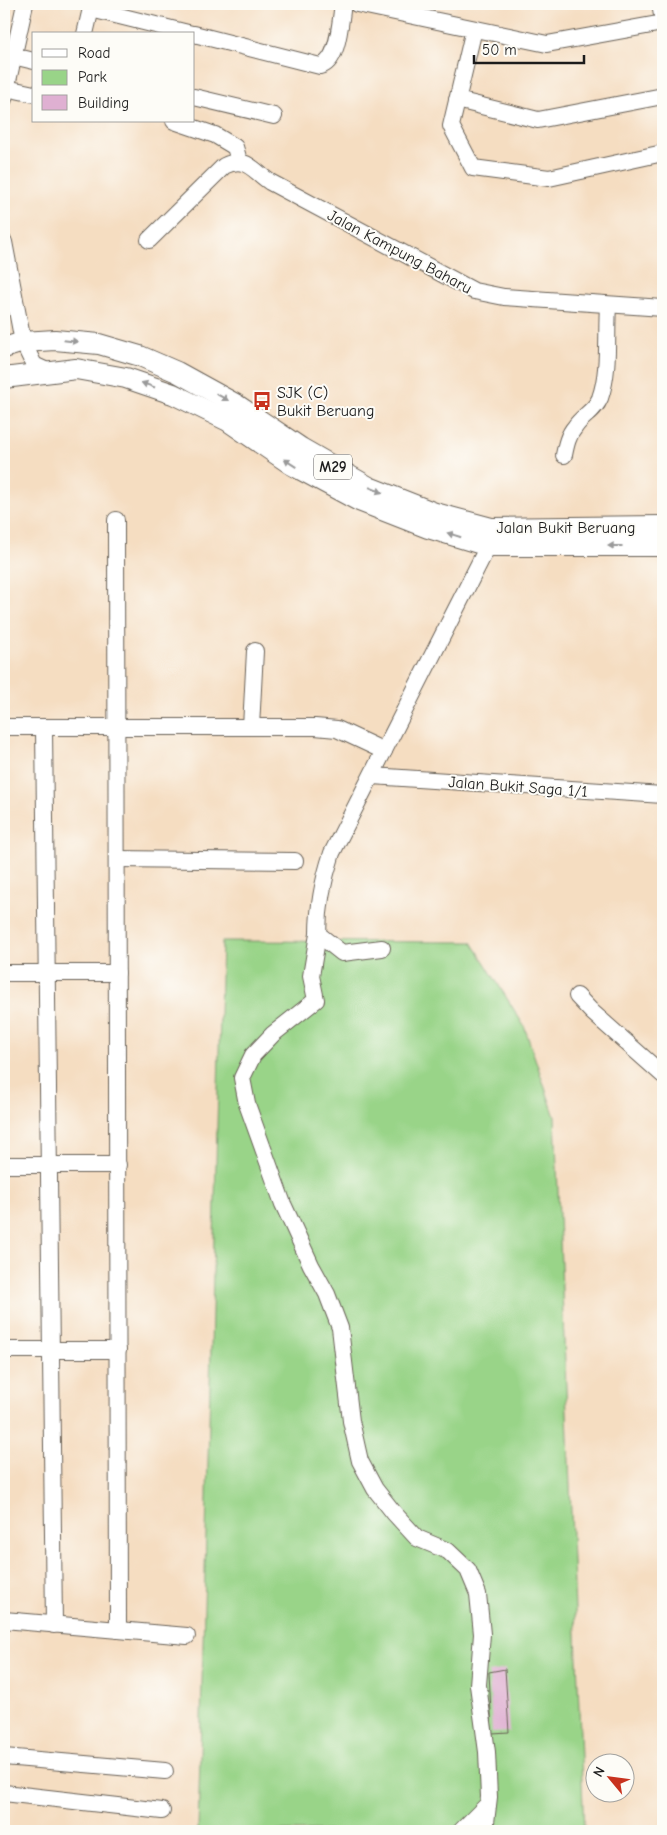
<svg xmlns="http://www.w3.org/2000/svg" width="667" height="1835" viewBox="0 0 667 1835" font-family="'Comic Neue',sans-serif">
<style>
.green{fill:#99d488;stroke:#5a7852}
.building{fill:#dfb0d2}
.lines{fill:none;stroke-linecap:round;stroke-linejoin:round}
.minor-casing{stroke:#686056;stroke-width:18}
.major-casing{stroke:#686056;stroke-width:22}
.minor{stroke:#fff;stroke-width:16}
.major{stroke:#fff;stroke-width:20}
.oneway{fill:#999}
.labels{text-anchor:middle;stroke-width:4;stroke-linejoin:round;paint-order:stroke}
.shield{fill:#fdfcf7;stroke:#605f5e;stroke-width:1}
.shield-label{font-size:15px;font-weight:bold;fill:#1c1c1c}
.street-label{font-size:16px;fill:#1c1c1c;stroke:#fdfcf7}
.poi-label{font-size:16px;fill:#1c1c1c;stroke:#fdfcf7;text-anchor:start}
</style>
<rect width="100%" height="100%" fill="#fdfcf7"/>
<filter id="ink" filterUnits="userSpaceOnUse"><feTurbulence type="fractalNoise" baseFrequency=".02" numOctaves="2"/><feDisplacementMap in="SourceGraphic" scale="10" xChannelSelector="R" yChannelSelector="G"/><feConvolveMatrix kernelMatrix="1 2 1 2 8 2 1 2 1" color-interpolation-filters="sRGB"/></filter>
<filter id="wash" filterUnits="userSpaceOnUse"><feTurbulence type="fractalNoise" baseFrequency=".0096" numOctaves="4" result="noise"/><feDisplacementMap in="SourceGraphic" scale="20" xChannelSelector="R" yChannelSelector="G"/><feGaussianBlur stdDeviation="1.12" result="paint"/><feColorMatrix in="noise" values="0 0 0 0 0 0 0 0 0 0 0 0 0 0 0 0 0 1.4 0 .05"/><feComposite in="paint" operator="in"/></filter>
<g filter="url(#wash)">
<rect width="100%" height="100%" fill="#f5ddc1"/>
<path class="green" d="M222,941L472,942L524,1026L555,1117L584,1831H198Z"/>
<g id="blocks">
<path class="building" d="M505,1669L509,1732L492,1733L489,1672Z"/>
</g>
</g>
<g filter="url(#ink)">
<use href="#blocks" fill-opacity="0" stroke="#686056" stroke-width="1"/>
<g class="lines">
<g class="minor-casing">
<g id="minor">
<path d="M357,4L547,44L663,23"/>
<path d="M660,4L663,21"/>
<path d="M91,9L192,34"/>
<path d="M474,29L451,126L473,168L549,178L663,153"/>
<path d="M85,34L92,4"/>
<path d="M194,34L320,66C339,62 340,21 343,4"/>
<path d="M13,56L34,61"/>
<path d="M6,88L34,94"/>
<path d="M194,97L274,116"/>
<path d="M4,99L25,4"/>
<path d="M457,100L538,120L663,96"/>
<path d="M174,121L215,135L235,147L239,161"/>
<path d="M149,240L224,166C247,155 253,171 270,182L474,291L504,297L663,308"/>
<path d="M4,242L23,342L34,365L47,371"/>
<path d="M564,455C566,445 568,435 575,427C582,416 595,411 600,398C610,370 606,335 608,305"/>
<path d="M116,520L118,1630"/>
<path d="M4,727H315L337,729L384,751"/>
<path d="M251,727L255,651"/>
<path d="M44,728L54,1625"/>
<path d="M372,776L663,795"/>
<path d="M117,859L295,861"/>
<path d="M318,934L311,976L316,1000L273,1034L253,1055L242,1078L247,1104L283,1204L311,1265L327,1294L340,1328L351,1421L360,1461L375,1489L394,1513L417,1538L448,1551L468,1570L478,1594L482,1634L478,1685L487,1752L489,1797L485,1831"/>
<path d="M382,948L342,953L318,934C318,905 323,880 332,853L488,546"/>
<path d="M4,973H117"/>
<path d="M577,996L592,1012L663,1075"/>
<path d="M4,1165H118"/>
<path d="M4,1350H118"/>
<path d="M4,1620L187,1636"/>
<path d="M4,1757L165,1771"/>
<path d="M4,1793L162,1811"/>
<path d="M461,1831L488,1804"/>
</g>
</g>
<g class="major-casing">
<g id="major">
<path d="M4,348L23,342L55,340L99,344L140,356L177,372L237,405L301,448L369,487L435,513L491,528L663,526"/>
<path d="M4,378L76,369L126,378L173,394L228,421L292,465L359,501L428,528L488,546H663"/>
</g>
</g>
<use href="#minor" class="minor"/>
<use href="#major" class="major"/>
</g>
<defs><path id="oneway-solid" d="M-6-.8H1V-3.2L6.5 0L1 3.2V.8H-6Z" transform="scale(1.25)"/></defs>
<g class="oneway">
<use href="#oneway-solid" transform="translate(71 341) rotate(6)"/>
<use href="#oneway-solid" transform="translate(148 385) rotate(-161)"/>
<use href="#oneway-solid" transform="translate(222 397) rotate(29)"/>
<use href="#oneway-solid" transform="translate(290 463) rotate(-147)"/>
<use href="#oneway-solid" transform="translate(376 490) rotate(22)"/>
<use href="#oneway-solid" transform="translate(454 535) rotate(-163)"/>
<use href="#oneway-solid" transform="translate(615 546) rotate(-180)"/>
</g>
</g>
<defs>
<g id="bus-bare" transform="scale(1.5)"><path d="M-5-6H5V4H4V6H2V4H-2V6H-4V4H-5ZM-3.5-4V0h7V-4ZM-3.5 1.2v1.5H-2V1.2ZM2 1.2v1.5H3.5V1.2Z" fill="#c8321e" stroke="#fdfcf7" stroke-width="2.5" paint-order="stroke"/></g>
</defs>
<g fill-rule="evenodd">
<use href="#bus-bare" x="262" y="401"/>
</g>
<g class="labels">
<rect class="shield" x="314" y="454.5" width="38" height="25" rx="4"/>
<g class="shield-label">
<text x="333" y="472">M29</text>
</g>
<g class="street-label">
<text transform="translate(400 251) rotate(28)" y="6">Jalan Kampung Baharu</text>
<text x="566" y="533">Jalan Bukit Beruang</text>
<text transform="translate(518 786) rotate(4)" y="6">Jalan Bukit Saga 1/1</text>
</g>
<g class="poi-label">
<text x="277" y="398">SJK (C)<tspan x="277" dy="18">Bukit Beruang</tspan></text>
</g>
</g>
<rect width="667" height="1835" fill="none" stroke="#fdfcf7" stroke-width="20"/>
<rect x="32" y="32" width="162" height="90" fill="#fdfcf7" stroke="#a3a29f"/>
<rect x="42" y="49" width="25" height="8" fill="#ffffff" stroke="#a3a29f"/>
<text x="78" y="58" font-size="15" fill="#1c1c1c">Road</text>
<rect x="42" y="70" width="25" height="15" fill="#99d488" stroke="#a3a29f"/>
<text x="78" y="82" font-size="15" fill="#1c1c1c">Park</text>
<rect x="42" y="95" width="25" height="15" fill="#dfb0d2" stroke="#a3a29f"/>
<text x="78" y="108" font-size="15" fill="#1c1c1c">Building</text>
<g transform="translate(610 1778) rotate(299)"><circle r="24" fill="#fdfcf7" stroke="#a3a29f"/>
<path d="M0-4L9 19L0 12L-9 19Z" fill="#c8321e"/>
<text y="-8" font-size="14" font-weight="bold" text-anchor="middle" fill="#1c1c1c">N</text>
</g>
<path d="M474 55v8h110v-8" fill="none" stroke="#1c1c1c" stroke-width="2.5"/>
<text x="482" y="55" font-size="15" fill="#1c1c1c" stroke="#fdfcf7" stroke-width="4" paint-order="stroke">50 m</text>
</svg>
